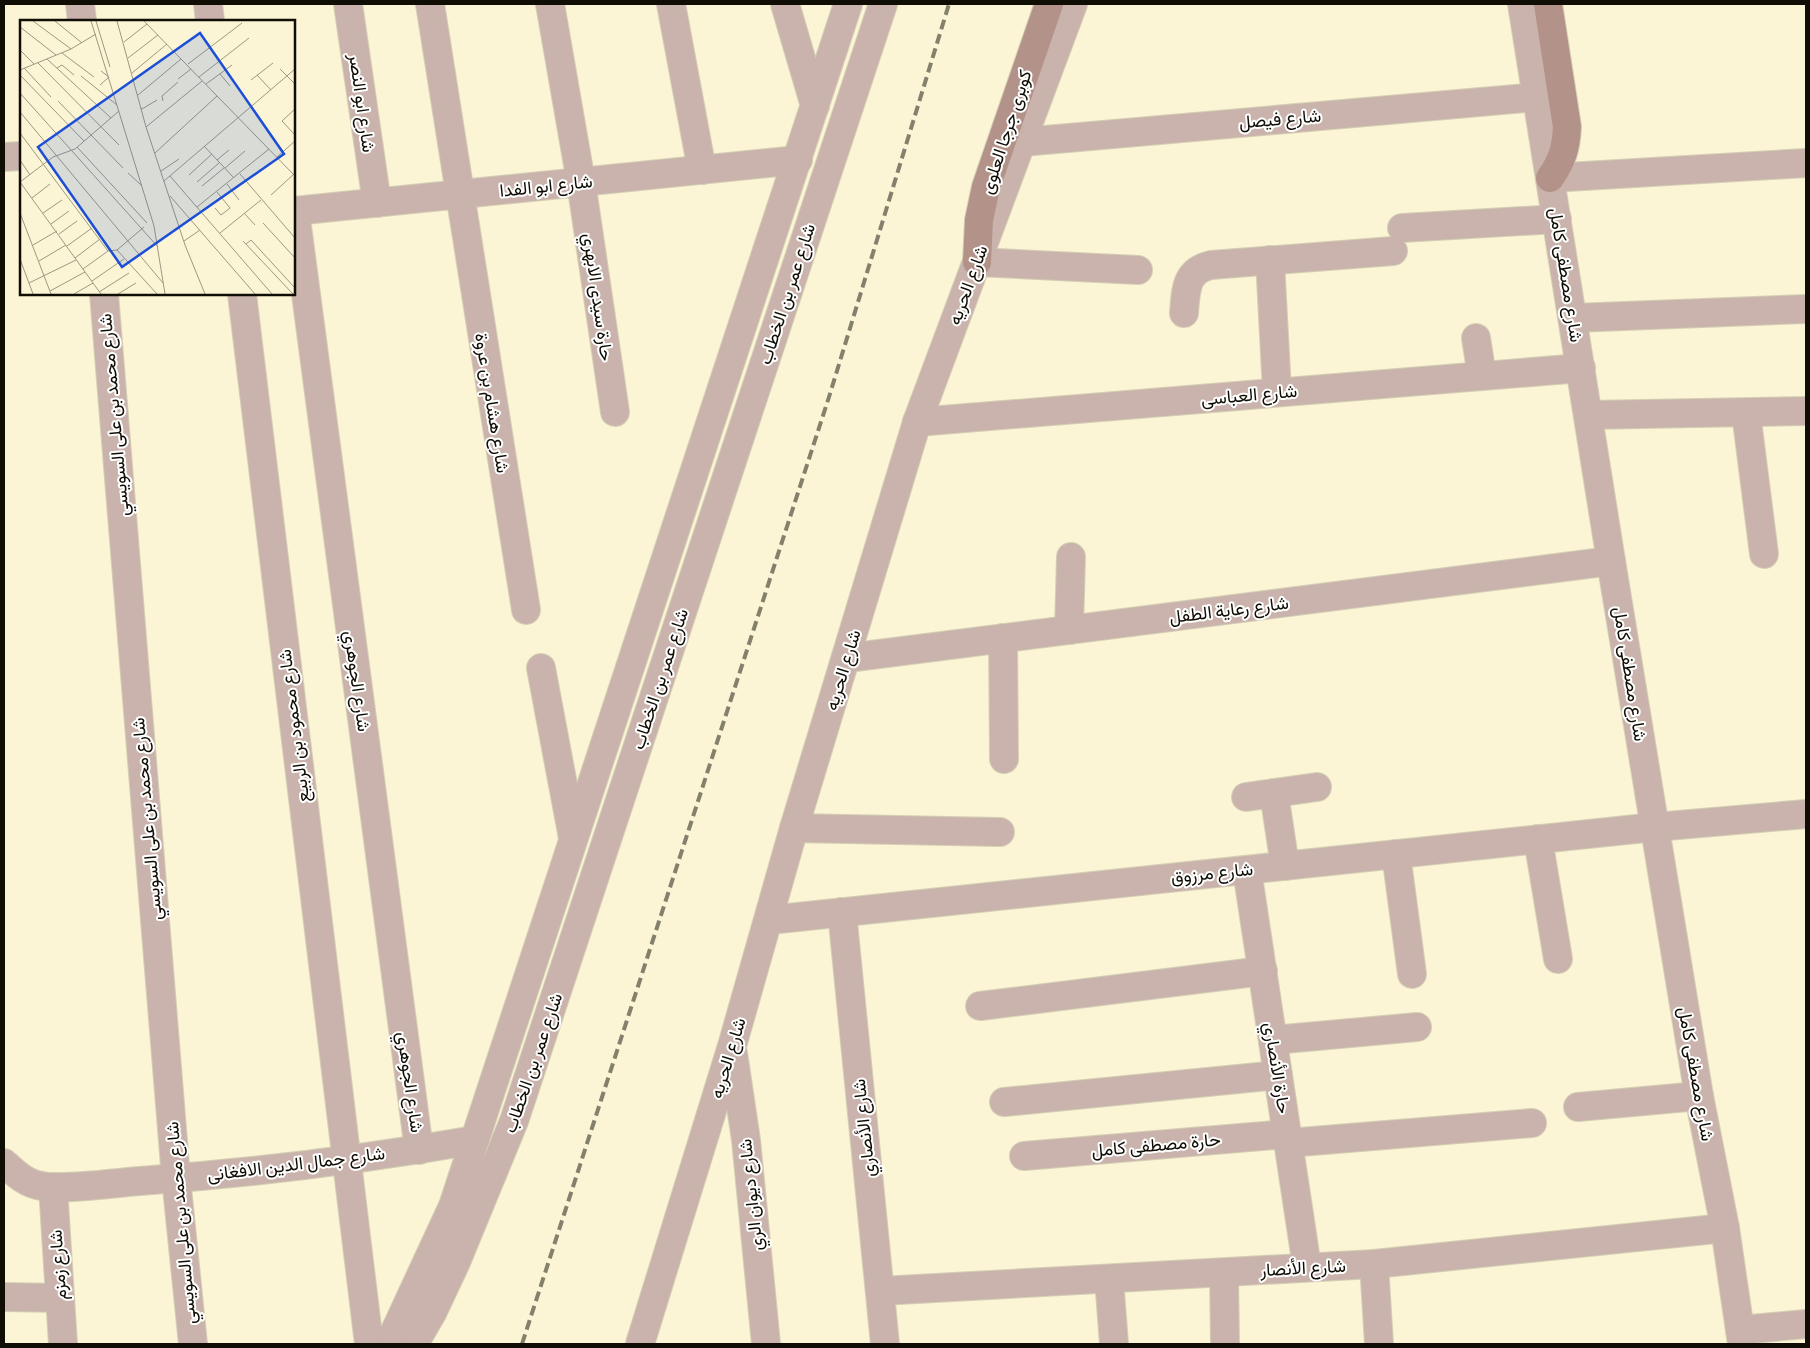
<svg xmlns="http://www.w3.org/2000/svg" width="1810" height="1348" viewBox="0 0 1810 1348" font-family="'PT Sans Narrow',Vazirmatn,sans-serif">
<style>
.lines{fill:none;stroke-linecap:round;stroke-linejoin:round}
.street-casing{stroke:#d5d0b4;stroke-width:30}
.secondary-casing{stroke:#d5d0b4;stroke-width:30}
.street{stroke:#c9b3ac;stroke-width:28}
.secondary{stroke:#b39389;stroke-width:28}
.rail{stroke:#84806c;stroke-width:4;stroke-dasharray:10 5;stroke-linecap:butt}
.labels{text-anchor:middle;stroke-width:4;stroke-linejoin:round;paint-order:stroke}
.street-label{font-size:18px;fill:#100d04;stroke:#fff}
.inset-road{fill:none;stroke:#9d9882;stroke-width:1}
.view{fill:#1d4ed8;fill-opacity:0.15;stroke:#1d4ed8;stroke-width:2.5}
.inset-edge{fill:none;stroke:#100d04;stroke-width:2.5}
</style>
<rect width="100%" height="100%" fill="#fbf5d6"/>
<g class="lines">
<g class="street-casing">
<g id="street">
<path d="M80,4L82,21"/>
<path d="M208,4L210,21"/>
<path d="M348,4L377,203"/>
<path d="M430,4L526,610"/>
<path d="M550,4L581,182L615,412"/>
<path d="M671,4L702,170"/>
<path d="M785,4L815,106"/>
<path d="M1522,4L1611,561L1699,1096L1725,1228L1742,1344"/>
<path d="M1022,142L1538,97"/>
<path d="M4,157L21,156"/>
<path d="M1550,178L1806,163"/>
<path d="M294,211L798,160"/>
<path d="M295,211L419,1150"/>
<path d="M1402,228L1557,219"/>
<path d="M1270,260L1277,392"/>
<path d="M977,262L1138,270"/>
<path d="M104,294L176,1178L193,1344"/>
<path d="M242,294L369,1344"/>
<path d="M1184,313C1186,290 1185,271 1211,265L1393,251"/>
<path d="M1573,318L1806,309"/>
<path d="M1476,338L1482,376"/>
<path d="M1746,413L1764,554"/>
<path d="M1588,415L1806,411"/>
<path d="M917,422L1581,368"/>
<path d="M1069,630L1071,557"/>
<path d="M1003,638L1004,759"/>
<path d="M847,658L1611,561"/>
<path d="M541,668L573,838"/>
<path d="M1274,793L1285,866"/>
<path d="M1246,797L1317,787"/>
<path d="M794,828L1000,832"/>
<path d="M1538,839L1558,959"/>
<path d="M1396,854L1412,974"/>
<path d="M1247,870L1307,1267"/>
<path d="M842,912L885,1344"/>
<path d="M769,920L1655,827L1806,814"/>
<path d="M980,1006L1263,971"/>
<path d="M1273,1040L1417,1027"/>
<path d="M733,1053L746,1140L766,1344"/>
<path d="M1004,1102L1278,1075"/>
<path d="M1578,1107L1699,1096"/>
<path d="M1288,1143L1532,1123"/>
<path d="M1024,1156L1287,1134"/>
<path d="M4,1163C15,1173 26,1184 42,1186C67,1190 113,1183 140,1181C252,1173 365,1159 475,1140"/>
<path d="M53,1187L63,1344"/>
<path d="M1374,1264L1379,1344"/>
<path d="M1224,1273L1225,1344"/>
<path d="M1109,1279L1114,1344"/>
<path d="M880,1291L1374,1264L1725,1228"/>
<path d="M4,1297L60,1298"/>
<path d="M1740,1330L1806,1324"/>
<path d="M389,1344L453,1206L848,4"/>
<path d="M414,1344L432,1313L456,1262L514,1121L883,4"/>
<path d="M640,1344L732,1046L794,828L917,422L1073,4"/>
</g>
</g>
<g class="secondary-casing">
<g id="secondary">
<path d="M1548,4L1567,127C1566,148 1562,161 1550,178"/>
<path d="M977,262L979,220L986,187L1049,4"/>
</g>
</g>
<use href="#street" class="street"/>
<use href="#secondary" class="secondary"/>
<path class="rail" d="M522,1344L829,397L949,4"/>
</g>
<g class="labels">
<g class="street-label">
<text transform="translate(362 103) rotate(82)" y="6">شارع ابو النصر</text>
<text transform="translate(1280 119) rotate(-5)" y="6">شارع فيصل</text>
<text transform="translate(1006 132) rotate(-72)" y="6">كوبرى جرجا العلوى</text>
<text transform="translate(546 186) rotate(-6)" y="6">شارع ابو الفدا</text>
<text transform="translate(1566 275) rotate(81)" y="6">شارع مصطفى كامل</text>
<text transform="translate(968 285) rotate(-70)" y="6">شارع الحريه</text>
<text transform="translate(787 294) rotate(-72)" y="6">شارع عمر بن الخطاب</text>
<text transform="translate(598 297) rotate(82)" y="6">حارة سيدى الابهري</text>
<text transform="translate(1249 395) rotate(-5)" y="6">شارع العباسى</text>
<text transform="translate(492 403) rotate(81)" y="6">شارع هشام بن عروة</text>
<text transform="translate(114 415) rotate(-95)" y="6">شارع محمد بن على السويسي</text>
<text transform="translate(1229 610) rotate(-7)" y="6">شارع رعاية الطفل</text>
<text transform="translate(843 670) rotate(-73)" y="6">شارع الحريه</text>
<text transform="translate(1630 674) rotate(81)" y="6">شارع مصطفى كامل</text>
<text transform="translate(660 679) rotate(-72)" y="6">شارع عمر بن الخطاب</text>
<text transform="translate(357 681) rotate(82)" y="6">شارع الجوهري</text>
<text transform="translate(294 726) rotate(-97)" y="6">شارع محمود بن الربيع</text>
<text transform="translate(147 819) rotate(-95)" y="6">شارع محمد بن على السويسي</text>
<text transform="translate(1212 873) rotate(-6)" y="6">شارع مرزوق</text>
<text transform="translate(728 1058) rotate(-73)" y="6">شارع الحريه</text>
<text transform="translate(533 1063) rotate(-71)" y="6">شارع عمر بن الخطاب</text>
<text transform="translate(1277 1068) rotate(81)" y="6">حارة الأنصاري</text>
<text transform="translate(1696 1074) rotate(80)" y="6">شارع مصطفى كامل</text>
<text transform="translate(410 1082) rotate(82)" y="6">شارع الجوهري</text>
<text transform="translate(864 1128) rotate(-96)" y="6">شارع الأنصاري</text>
<text transform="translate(1156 1145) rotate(-5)" y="6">حارة مصطفى كامل</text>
<text transform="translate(296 1164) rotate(-7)" y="6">شارع جمال الدين الافغانى</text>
<text transform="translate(751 1195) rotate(-96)" y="6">شارع ديوان الري</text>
<text transform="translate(181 1223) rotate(-95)" y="6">شارع محمد بن على السويسي</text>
<text transform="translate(58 1265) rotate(-94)" y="6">شارع زمزم</text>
<text transform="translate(1303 1268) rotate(-3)" y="6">شارع الأنصار</text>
</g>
</g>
<g transform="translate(20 20)">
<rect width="275" height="275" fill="#fbf5d6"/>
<path class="inset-road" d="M13,1L51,29M35,1L62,23M71,1L134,206L145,274M76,1L90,47M97,1L126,107L165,225L185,274M124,1L275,156M0,7L36,35M104,22L127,4M0,30L14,44M42,33L74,57M108,38L138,15M27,39L91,98M18,43L99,125M168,44L222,3M4,48L31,77M37,48L42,45L54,55M260,49L275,64M0,50L51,29L76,14M112,53L147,24M200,54L210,66M0,55L64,121M237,55L251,70M61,56L97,85M179,57L229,18M158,59L171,49M231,60L253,43M186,64L212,45M80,65L89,57L81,51M0,73L138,227M118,75L161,39M38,81L103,148M143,81L142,76L158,62M120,87L122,89L137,80M275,89L262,101L275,115M0,92L143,263M126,107L182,61M0,113L88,231M184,126L214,158M57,127L127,203M135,133L197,76M257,137L275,121M0,140L10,155M197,140L209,130M205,148L225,131M141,151L159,139M108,153L121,165M220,154L275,218M169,155L192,134M150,156L252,274M144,161L275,49M0,162L81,274M0,162L33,137L55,129L99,91M177,162L199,143M207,164L219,180M182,166L204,148M251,175L274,154M150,176L235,274M12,178L30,164M177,187L249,129M195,188L201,195L210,188L197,172M0,193L31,274M23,193L42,180M224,193L235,205M243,203L275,238M31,204L49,191M200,213L241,180M39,214L57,201M164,221L180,210M223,221L273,274M226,224L231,220L275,268M13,225L37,211M47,226L72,208M97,230L137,274M55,238L80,219M0,239L13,274M19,241L46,225M63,249L88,231L97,230L124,207M72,261L104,239M9,263L56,240M30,271L65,252M79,272L109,253M54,274L73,263M98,274L116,263"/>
<path class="view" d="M180,13L264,134L102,247L18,127Z"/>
<rect width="275" height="275" class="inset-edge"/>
</g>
<rect width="1810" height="1348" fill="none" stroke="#100d04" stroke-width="10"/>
</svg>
